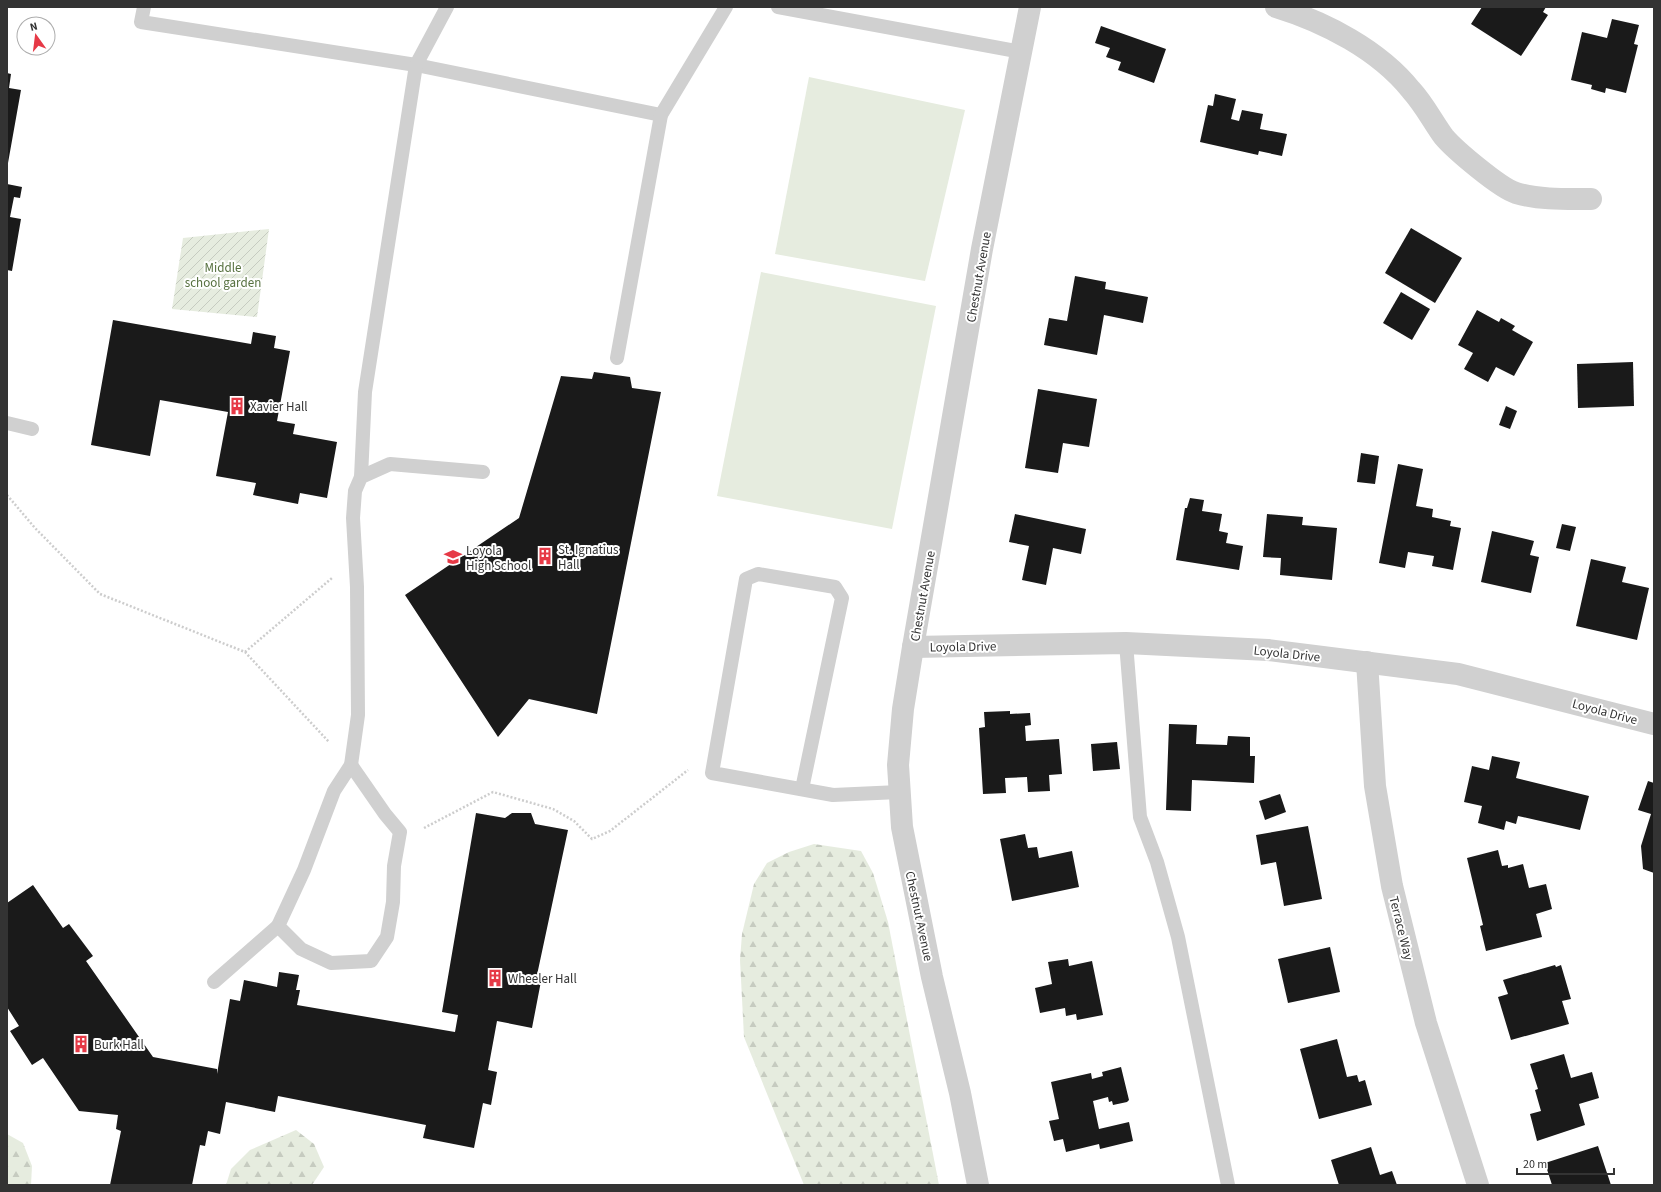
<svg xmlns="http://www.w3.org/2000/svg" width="1661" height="1192" viewBox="0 0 1661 1192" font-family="'Source Sans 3',sans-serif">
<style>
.forest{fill:url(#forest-firs)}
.park{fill:#e6ecdf}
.garden{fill:url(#garden-furrows)}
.building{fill:#1a1a1a}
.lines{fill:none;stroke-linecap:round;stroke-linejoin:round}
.path{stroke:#cdcdcd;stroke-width:2.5;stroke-dasharray:2 2;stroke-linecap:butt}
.service{stroke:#d0d0d0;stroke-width:14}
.minor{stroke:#d0d0d0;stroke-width:22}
.labels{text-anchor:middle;stroke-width:4;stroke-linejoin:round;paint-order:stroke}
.park-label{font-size:13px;fill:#56703f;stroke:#fff}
.street-label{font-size:13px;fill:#333;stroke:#fff}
.poi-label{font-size:13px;fill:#333;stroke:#fff;text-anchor:start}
</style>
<defs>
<pattern id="forest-firs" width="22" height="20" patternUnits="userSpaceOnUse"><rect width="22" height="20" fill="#e6ecdf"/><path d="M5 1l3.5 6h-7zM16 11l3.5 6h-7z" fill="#c6cbc0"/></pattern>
<pattern id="garden-furrows" width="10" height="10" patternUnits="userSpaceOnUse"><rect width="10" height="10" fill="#e6ecdf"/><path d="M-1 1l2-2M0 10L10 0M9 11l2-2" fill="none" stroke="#c6cbc0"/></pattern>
</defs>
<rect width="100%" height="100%" fill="#fff"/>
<g class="forest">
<path d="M814,844L861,851L873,873L888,922L939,1185H804L744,1037L740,960L742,934L754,884L767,863L789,852Z"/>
<path d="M296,1130L314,1144L324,1167L312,1185H226L231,1169L250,1150Z"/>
<path d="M7,1134L23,1143L32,1166L31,1185H7Z"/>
</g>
<g class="park">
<path d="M809,77L965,110L925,281L775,254Z"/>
<path d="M761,272L936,306L892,529L717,496Z"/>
</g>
<path class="garden" d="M269,229L257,317L172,309L183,238Z"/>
<g class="building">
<path d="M1482,7H1546L1543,12L1548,15L1521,56L1471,24Z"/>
<path d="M1612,19L1639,25L1634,44L1638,45L1626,93L1606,88L1605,93L1591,89L1592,85L1571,80L1582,32L1607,38Z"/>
<path d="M1101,26L1166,49L1154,83L1118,70L1121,62L1106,57L1110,48L1095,43Z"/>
<path d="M7,73L11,74L9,88L21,90L8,163Z"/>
<path d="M1215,94L1236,99L1231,119L1239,121L1242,110L1263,114L1260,129L1287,134L1282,156L1259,151L1258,155L1200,142L1208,105L1213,106Z"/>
<path d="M7,184L22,187L20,198L14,197L10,217L21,219L12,271L7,270Z"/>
<path d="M1411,228L1462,258L1435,303L1385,273Z"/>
<path d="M1075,276L1106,282L1105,289L1148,297L1143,323L1104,315L1097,355L1044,345L1049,318L1067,321Z"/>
<path d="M1401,292L1430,309L1412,340L1383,323Z"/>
<path d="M1477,310L1499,322L1501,318L1515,326L1512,330L1533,342L1514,376L1496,367L1488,382L1464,369L1473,353L1458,345Z"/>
<path d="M113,320L251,344L253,332L276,336L274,348L290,351L277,421L295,424L293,434L337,442L327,498L300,493L298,504L253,495L256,483L216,476L228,412L160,400L150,456L91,445Z"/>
<path d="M1633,362L1634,406L1578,408L1577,364Z"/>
<path d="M594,372L630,377L632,388L661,392L597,714L529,699L498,737L405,595L519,518L561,376L592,379Z"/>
<path d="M1038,389L1097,399L1089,447L1063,443L1058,473L1025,468Z"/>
<path d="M1506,406L1517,411L1510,429L1499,425Z"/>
<path d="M1361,453L1379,456L1375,484L1357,482Z"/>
<path d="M1398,464L1423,469L1416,506L1433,509L1432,517L1451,521L1450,526L1461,528L1453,570L1432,566L1434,556L1408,552L1405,568L1379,563Z"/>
<path d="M1190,498L1204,500L1202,511L1222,514L1219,531L1228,533L1226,543L1243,546L1239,570L1176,560L1185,508H1187Z"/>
<path d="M1015,514L1086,529L1081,554L1053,548L1046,585L1022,580L1029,546L1009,542Z"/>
<path d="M1267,514L1303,517L1302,525L1337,528L1332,580L1280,575L1281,558L1263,557Z"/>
<path d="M1562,524L1576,527L1570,551L1556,548Z"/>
<path d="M1492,531L1534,541L1530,555L1539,557L1531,593L1481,582Z"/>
<path d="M1591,559L1626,567L1622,582L1649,588L1637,640L1576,626Z"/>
<path d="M1010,711V714L1030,713L1031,725L1025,726L1026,741L1059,739L1062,774L1049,775L1050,791L1028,792L1027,777L1005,778L1006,793L983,794L979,728L985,727L984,712Z"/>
<path d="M1169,724L1197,725L1196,744L1227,745L1228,736L1250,737V756H1255L1254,783L1192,780L1191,811L1166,810Z"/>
<path d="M1117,742L1120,769L1093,771L1091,744Z"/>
<path d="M1492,756L1520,762L1516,778L1589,796L1580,830L1518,816L1516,824L1506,821L1504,830L1478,823L1482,806L1464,802L1472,766L1489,770Z"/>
<path d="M1648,781L1654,783V873L1643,869L1641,846L1651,814L1638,810Z"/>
<path d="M1280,794L1286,812L1265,820L1259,801Z"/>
<path d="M476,813L505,818L512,813H531L535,824L568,830L537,975L542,976L532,1028L497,1021L488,1070L497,1072L491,1105L483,1103L474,1148L423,1138L426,1125L278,1096L275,1112L226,1102L220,1134L208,1131L205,1146L200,1145L192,1185H110L121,1131L116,1129L118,1115L79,1111L43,1058L32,1065L10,1031L19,1026L7,1007V903L33,885L63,928L69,924L93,956L86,961L153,1057L217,1069V1074L230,999L240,1001L244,980L277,987L279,972L299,975L296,990H300L297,1005L455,1032L458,1015L442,1012Z"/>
<path d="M1308,826L1322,899L1284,906L1276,862L1261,865L1256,835Z"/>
<path d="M1025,834L1028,848L1037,847L1039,858L1072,851L1079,887L1012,901L1000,839Z"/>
<path d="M1498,850L1502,866L1508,865V868L1523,864L1529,888L1546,884L1552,909L1536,914L1542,937L1486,951L1480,926L1483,925L1467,858Z"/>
<path d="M1330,947L1340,992L1288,1003L1278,959Z"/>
<path d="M1068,959L1069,966L1092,961L1103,1015L1077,1020L1076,1014L1066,1016L1065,1008L1040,1013L1035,988L1052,984L1048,962Z"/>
<path d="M1555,965L1556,967L1561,965L1571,999L1562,1001L1569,1024L1511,1040L1498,997L1508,994L1503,980Z"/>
<path d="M1337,1039L1347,1077L1357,1075L1359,1082L1365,1080L1372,1105L1319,1119L1300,1049Z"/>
<path d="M1564,1054L1571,1078L1592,1072L1599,1098L1579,1104L1585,1125L1537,1141L1530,1114L1541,1111L1535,1090L1538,1089L1530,1064Z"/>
<path d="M1121,1067L1129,1100L1127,1102L1113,1105L1112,1101L1109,1102L1108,1097L1093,1101L1099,1129L1129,1122L1133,1141L1100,1149L1099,1144L1066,1152L1063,1139L1054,1141L1049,1121L1059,1119L1051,1082L1091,1073L1092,1079L1103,1076L1102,1072Z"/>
<path d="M1598,1146L1611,1185H1552L1545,1163Z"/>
<path d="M1371,1147L1380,1175L1392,1171L1397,1185H1339L1331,1160Z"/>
</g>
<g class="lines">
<g class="path">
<path d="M7,495L35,528L100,594L245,652L329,742"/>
<path d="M245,652L332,578"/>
<path d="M424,828L493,792L553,809L574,821L592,839L610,831L688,770"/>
</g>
<g class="service">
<path d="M144,7L141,22L416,65L661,115"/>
<path d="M778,7L1021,52"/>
<path d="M617,358L661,115L726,7"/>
<path d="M7,423L32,429"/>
<path d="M361,477L365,392L416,65L447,7"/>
<path d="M1126,643L1140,817L1157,862L1178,937L1228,1185"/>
<path d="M351,765L385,814L400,832L394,866L393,902L387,937L371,961L331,963L301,949L278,926L304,870L334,791Z"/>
<path d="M351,765L358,715L357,587L353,518L355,491L361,477L390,464L483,472"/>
<path d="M802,789L842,598L835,587L758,574L746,579L712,773L833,795L899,792"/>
<path d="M214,982L278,926"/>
</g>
<g class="minor">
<path d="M1276,7C1325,22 1379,50 1411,90C1424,104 1433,122 1444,137C1455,150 1500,188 1516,193C1540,200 1566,199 1591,199"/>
<path d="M913,647L1126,643L1268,650L1458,674L1654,724"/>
<path d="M1367,662L1375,786L1392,886L1426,1023L1478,1185"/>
<path d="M978,1185L960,1093L932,977L902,827L898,765L903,709L913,647L982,249L1030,7"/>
</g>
</g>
<defs>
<g id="building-bare" transform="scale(1.38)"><path d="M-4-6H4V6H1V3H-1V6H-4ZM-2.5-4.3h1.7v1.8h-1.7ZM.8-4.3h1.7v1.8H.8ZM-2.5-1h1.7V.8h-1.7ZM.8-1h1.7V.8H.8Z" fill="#e63946" stroke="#fff" stroke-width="2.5" paint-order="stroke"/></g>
<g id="school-bare" transform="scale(1.38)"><path d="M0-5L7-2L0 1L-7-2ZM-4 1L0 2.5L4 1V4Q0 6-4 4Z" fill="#e63946" stroke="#fff" stroke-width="2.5" paint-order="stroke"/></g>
</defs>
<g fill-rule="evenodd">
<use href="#building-bare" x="237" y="406"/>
<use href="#building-bare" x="545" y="556"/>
<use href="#school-bare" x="453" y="557"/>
<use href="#building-bare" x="495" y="978"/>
<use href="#building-bare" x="81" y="1044"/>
</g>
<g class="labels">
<g class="park-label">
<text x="223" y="272">Middle<tspan x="223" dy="15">school garden</tspan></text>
</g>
<g class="street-label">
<text transform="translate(978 277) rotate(-80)" y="5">Chestnut Avenue</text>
<text transform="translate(922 596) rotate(-80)" y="5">Chestnut Avenue</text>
<text transform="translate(963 646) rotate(-1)" y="5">Loyola Drive</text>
<text transform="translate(1287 653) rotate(6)" y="5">Loyola Drive</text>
<text transform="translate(1605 711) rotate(15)" y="5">Loyola Drive</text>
<text transform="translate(920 916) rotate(78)" y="5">Chestnut Avenue</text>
<text transform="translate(1402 928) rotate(76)" y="5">Terrace Way</text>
</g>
<g class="poi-label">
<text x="250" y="411">Xavier Hall</text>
<text x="558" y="554">St. Ignatius<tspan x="558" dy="15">Hall</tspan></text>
<text x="466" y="555">Loyola<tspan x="466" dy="15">High School</tspan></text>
<text x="508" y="983">Wheeler Hall</text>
<text x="94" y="1049">Burk Hall</text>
</g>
</g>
<rect width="1661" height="1192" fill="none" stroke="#333333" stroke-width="16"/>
<g transform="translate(36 36) rotate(346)"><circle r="19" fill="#ffffff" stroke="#adadad"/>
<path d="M0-3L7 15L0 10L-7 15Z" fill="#e63946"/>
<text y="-6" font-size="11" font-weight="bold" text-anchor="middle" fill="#333333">N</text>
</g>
<path d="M1517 1168v6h97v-6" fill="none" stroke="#333333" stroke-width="2"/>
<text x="1523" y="1168" font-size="12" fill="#333333" stroke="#ffffff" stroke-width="3" paint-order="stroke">20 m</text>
</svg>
